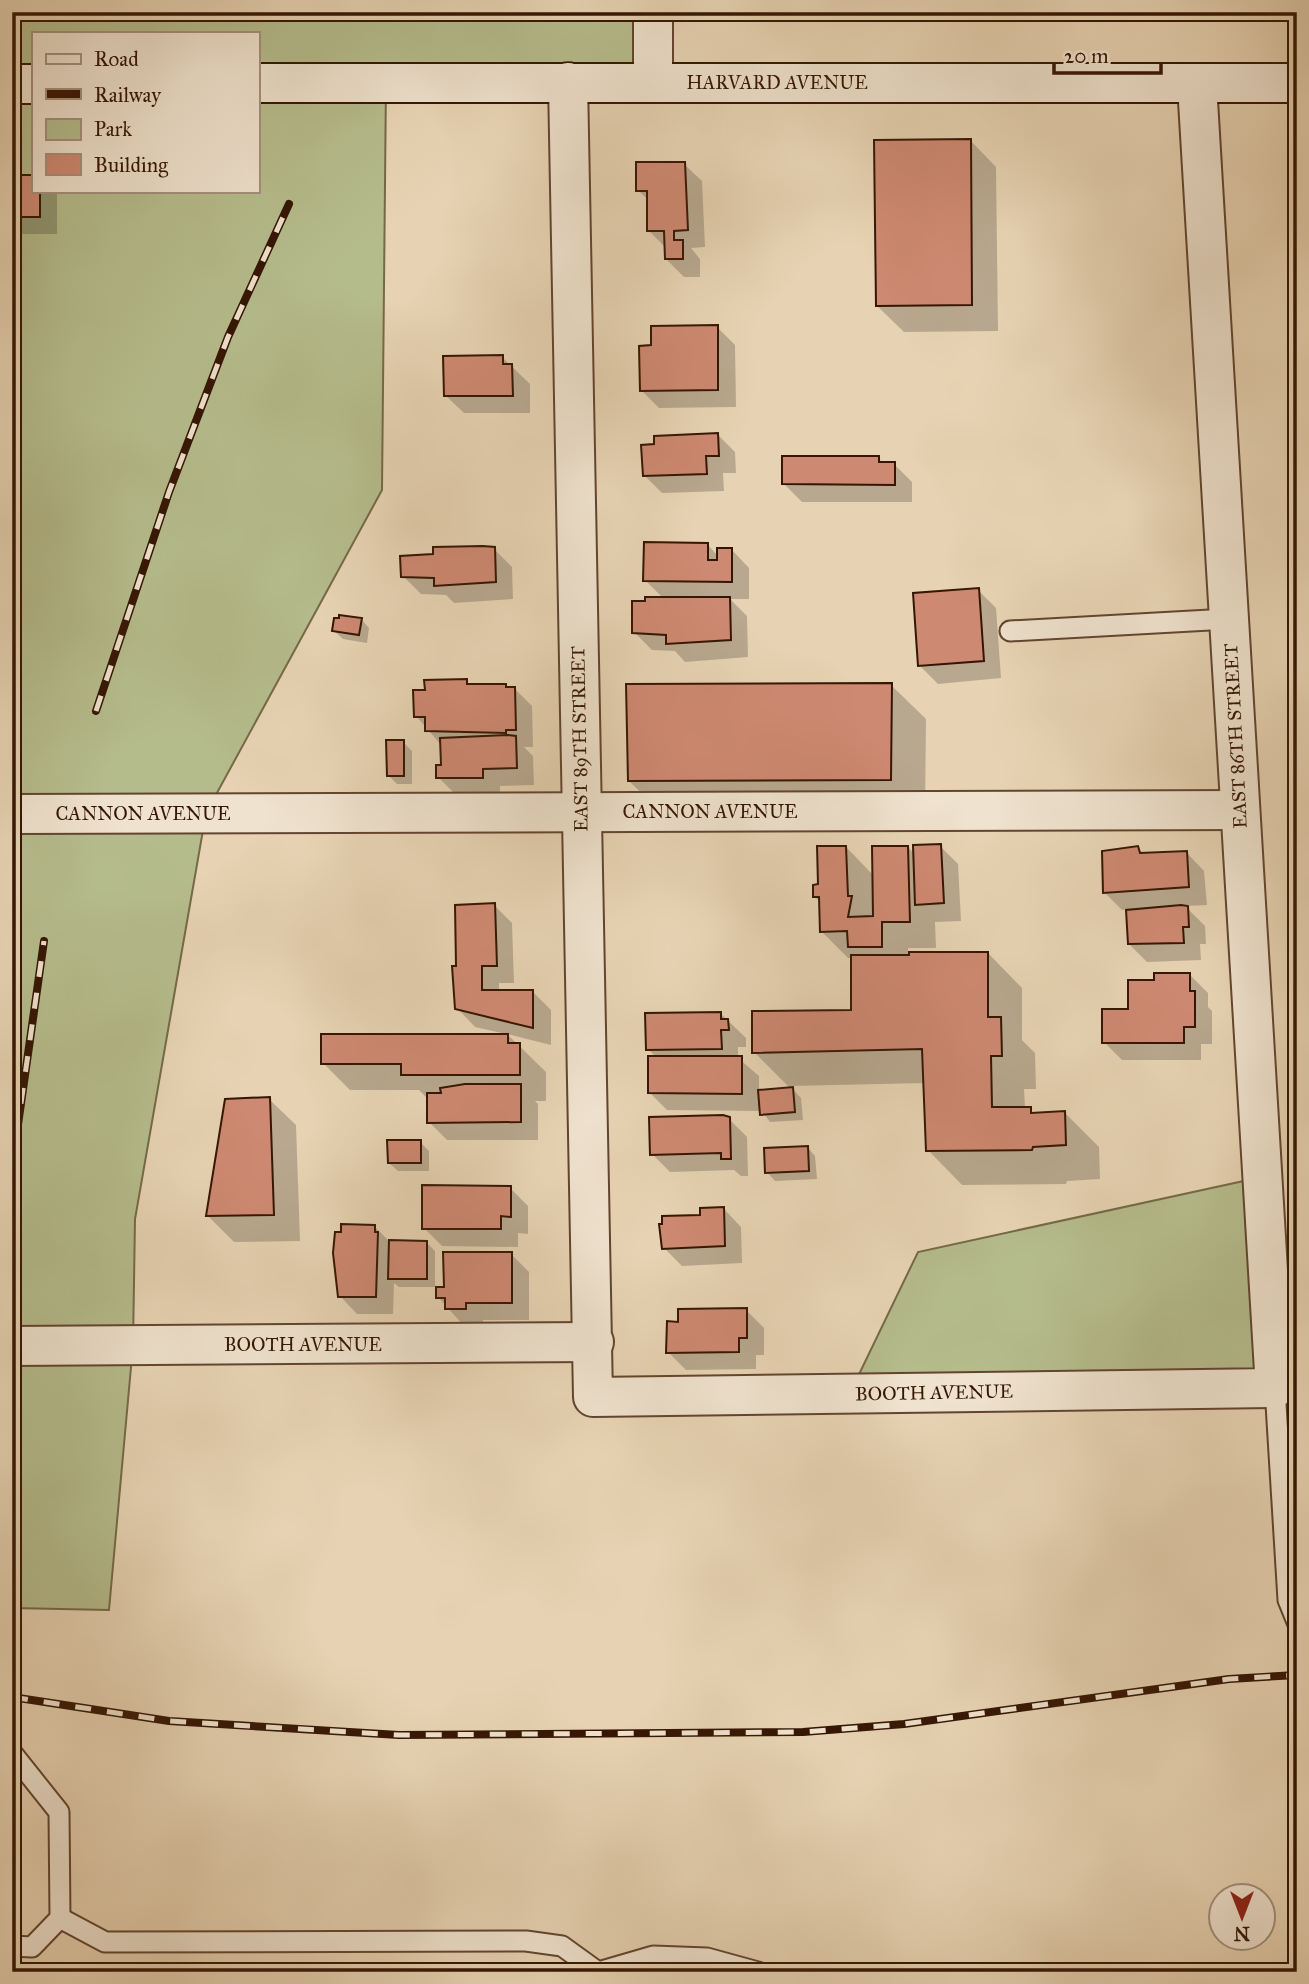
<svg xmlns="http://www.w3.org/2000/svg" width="1309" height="1984" viewBox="0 0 1309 1984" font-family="'IM FELL Great Primer',serif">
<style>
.green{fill:#b5bc8c;stroke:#756948;stroke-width:2;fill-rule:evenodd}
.shadow{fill:#0003}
.building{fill:#ce8972;stroke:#351603;stroke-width:2}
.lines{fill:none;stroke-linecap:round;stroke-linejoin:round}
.service-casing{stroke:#62452f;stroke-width:23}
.minor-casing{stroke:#62452f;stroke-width:42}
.secondary-casing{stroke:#351603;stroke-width:42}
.service{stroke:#efe2ce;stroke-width:19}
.minor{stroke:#efe2ce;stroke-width:38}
.secondary{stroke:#efe2ce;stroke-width:38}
.rail-casing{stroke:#351603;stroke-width:8}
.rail{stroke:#efe2ce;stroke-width:5;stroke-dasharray:16;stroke-linecap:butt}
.labels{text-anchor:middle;stroke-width:5;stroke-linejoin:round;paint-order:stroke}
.street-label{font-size:19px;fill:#351603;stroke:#efe2ce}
</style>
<rect width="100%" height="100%" fill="#e7d3b3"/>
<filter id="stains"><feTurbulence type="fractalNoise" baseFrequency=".00286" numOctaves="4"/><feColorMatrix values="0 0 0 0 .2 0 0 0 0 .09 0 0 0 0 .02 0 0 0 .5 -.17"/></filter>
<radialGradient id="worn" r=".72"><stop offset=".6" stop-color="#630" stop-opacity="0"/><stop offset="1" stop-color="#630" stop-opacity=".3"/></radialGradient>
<g class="green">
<path d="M12,12H653V81L386,82L382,490L206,813L135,1219L133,1345L109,1610L12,1608ZM33,33H257V191H33Z"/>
<path d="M1262,1177L1275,1388L850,1393L918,1252Z"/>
</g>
<g class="shadow">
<path d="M970,140L996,167L998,331L904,332L877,306Z"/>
<path d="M684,164L702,181L705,247L691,248L700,259V277H684L666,259V248L649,231V201L638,190Z"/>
<path d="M12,177H33V191H53L57,194V234H12Z"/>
<path d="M717,327L735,345L736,407L659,408L641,390L653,347Z"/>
<path d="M502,357L530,384V413H464L446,396Z"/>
<path d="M717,434L735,452L736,473H723L724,491L662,493L644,475L656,446Z"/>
<path d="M878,458L884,464H894L912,482V502H802L784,484Z"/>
<path d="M707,544L718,556L732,550L749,568V599H730L747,616L748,657L685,662L675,651L652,650L634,632L664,599L645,580Z"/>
<path d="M494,549L512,567L513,599L454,603L446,595L421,594L403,576Z"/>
<path d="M978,590L996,608L1001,678L938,684L920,666Z"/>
<path d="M361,619L369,628L367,643L343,639L334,631Z"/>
<path d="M466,681L472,686L514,688L532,706L533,747H524L533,756L534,785L500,786V795H456L438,777L443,767L442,746L416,716L426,692Z"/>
<path d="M891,685L926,719L925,814L664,815L629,781Z"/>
<path d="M403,742L412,751V784H397L388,775Z"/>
<path d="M940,846L958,864L961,921L935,922L936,948H908V955L988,953L1022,988V1040L1035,1053L1036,1089H1024L1025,1109L1035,1114L1065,1113L1099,1147L1100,1179L1067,1181L1066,1184L962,1185L928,1150L925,1083L790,1086L801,1098L803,1120L770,1122L762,1111L667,1110L649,1092L657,1058L648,1049L720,1013L746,1038V1047H738V1058L759,1076V1091L791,1089L754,1052L853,1012L852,958H848L821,931V903L815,897L820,886L846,847L874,876L908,847L915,855Z"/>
<path d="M1118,849H1139L1145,855L1187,853L1204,871L1207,905L1185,906L1205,926L1206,944H1200L1201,960L1147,962L1129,944L1128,909L1122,910L1104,892Z"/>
<path d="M494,905L512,923L514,983H499V992H533L551,1010V1045L507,1034L546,1072V1101H535L538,1104V1140H447L429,1122V1100L419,1090H350L323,1063L506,1034L475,1027L457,1008L458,968Z"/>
<path d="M1190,975L1208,993V1007L1212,1011V1044H1201V1060H1122L1104,1042L1129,1010Z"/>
<path d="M269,1099L296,1125L300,1241L234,1242L208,1216Z"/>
<path d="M729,1119L747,1137L748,1176H741L734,1170L670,1172L652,1154Z"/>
<path d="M420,1142L429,1151V1171H398L389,1163Z"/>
<path d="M807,1147L815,1156L817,1179L775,1181L767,1172Z"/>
<path d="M510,1188L528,1206V1234L518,1233V1247L442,1246L424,1228Z"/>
<path d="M724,1209L741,1227L742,1263L682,1266L664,1248V1226Z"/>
<path d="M374,1226L390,1242L427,1243L435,1251V1287H399L394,1283L393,1314H357L340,1296Z"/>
<path d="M511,1254L529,1272V1320H483V1326H464L438,1297L446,1288Z"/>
<path d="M746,1310L764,1328V1355H756V1369L686,1370L668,1352L680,1324Z"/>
</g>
<g class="building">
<path d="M971,139L972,305L876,306L874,140Z"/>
<path d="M636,162H685L688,230L674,231V240H683V259H665L664,231H647V191H636Z"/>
<path d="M12,175H33V191H40V217H12Z"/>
<path d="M718,325V390L640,391L639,346L651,345V326Z"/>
<path d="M503,355V364H512L513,396H444L443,356Z"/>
<path d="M718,433L719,456H706L707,474L643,476L641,445L654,444V436Z"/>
<path d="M782,456H879V462H895V485L782,484Z"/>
<path d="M644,542L708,543V560H717V548H732V582L643,581Z"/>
<path d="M483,546L495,547L496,582L434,586V578L401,577L400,556L433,554V547Z"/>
<path d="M979,588L984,661L918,666L913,593Z"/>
<path d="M645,597H730L731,640L666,644V635L632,633V601H645Z"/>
<path d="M339,615L362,618L359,635L332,631L334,618H339Z"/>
<path d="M467,679V684H506V687H515L516,730H506V733L425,731V717H414L413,690H425L424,680Z"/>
<path d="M892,683L891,780L628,781L626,684Z"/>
<path d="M507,735L516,736L517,768L483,769V778H436V765H441L440,738Z"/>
<path d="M386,740H404V776H387Z"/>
<path d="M941,844L944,903L915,905L913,845Z"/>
<path d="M817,846H846L848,896H852L848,917L873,916L872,846H908L910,922H882V947H848L847,931L820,932L819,897H813V885L818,884Z"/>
<path d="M1138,846L1140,853L1187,851L1189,887L1103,893L1102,851Z"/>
<path d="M495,903L497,966H482V990H533V1028L455,1009L452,966H456L455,905Z"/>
<path d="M1181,905L1188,906L1189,927H1183L1184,943L1128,944L1126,910Z"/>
<path d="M909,952H988V1017H1001L1002,1056H991L992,1107H1031V1113L1065,1111L1066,1145L1033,1147L1032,1150L926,1151L922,1049L752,1053V1011L851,1010V955H909Z"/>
<path d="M1154,973H1190V991H1195V1027H1184V1043H1102V1009H1128V980H1154Z"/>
<path d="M721,1012V1019H728L729,1030H721L722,1049L646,1050L645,1013Z"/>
<path d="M321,1034H508V1043H520V1075H401V1064H321Z"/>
<path d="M648,1056H742V1094L648,1093Z"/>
<path d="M465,1084H521V1122L427,1123V1093H441L440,1088Z"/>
<path d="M793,1087L795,1112L760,1115L758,1090Z"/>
<path d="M270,1097L274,1215L206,1216L225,1099Z"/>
<path d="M723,1115L730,1117L731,1159H721V1153L650,1155L649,1117Z"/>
<path d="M387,1140H421V1163H388Z"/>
<path d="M808,1146L809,1171L765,1173L764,1148Z"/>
<path d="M422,1185L511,1186V1217L501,1216V1229H422Z"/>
<path d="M724,1207L725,1246L662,1249L659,1224H662V1216L700,1215V1208Z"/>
<path d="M341,1224L375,1225V1232H378L376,1297H338L333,1253L335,1232H341Z"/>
<path d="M389,1240L427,1241V1279H388Z"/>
<path d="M443,1252H512V1303H466V1309H445V1298H436V1287H444Z"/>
<path d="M747,1308V1338H739V1352L666,1353L667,1321L678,1322V1309Z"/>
</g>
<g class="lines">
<g class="service-casing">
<g id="service">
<path d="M1010,631L1228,619"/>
<path d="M1275,1388L1288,1600L1297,1622"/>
<path d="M12,1753L59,1812L60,1918L32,1947L12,1946"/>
<path d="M60,1918L105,1942L526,1941L562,1946L598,1972L653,1956L707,1958L758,1972"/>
</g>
</g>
<g class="minor-casing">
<g id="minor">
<path d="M653,81V12"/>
<path d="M568,82L593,1397L1275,1388L1197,84"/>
<path d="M12,814L1239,810"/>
<path d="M12,1346L594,1342"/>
</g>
</g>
<g class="secondary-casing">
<g id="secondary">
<path d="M257,83H1297"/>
<path d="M12,84H33"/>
</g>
</g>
<use href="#service" class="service"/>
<use href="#minor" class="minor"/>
<use href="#secondary" class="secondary"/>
<g class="rail-casing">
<g id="rail">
<path d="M96,711L169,492L228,337L289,204"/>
<path d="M12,1167L44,941"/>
<path d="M12,1697L169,1721L399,1735L803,1732L904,1724L1229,1679L1297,1675"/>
</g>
</g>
<use href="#rail" class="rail"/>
</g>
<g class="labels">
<g class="street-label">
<text x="777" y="89">HARVARD AVENUE</text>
<text transform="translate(1235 736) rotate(-93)" y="7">EAST 86TH STREET</text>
<text transform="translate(579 739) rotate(-91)" y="7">EAST 89TH STREET</text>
<text x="710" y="818">CANNON AVENUE</text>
<text x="143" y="820">CANNON AVENUE</text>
<text x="303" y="1351">BOOTH AVENUE</text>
<text transform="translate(934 1392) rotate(-1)" y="7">BOOTH AVENUE</text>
</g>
</g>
<rect width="1309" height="1984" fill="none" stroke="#e7d3b3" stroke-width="42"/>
<rect x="14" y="14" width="1281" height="1956" fill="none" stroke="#351603" stroke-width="3.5"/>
<rect x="21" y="21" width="1267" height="1942" fill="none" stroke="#351603" stroke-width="2"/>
<rect x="32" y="32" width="228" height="161" fill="#efe2ce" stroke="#a5907d" stroke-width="2"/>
<rect x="46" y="54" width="35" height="10" fill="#efe2ce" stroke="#a5907d" stroke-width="2"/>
<text x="94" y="66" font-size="21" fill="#351603">Road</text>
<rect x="46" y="89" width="35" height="10" fill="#351603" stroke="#a5907d" stroke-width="2"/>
<text x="94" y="102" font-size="21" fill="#351603">Railway</text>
<rect x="46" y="119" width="35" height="21" fill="#b5bc8c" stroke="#a5907d" stroke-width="2"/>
<text x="94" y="136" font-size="21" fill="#351603">Park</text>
<rect x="46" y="154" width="35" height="21" fill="#ce8972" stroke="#a5907d" stroke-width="2"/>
<text x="94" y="172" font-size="21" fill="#351603">Building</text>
<g transform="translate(1242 1917) rotate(180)"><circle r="33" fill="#efe2ce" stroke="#a5907d" stroke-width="2"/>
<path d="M0-5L12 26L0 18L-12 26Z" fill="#8f2418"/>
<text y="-10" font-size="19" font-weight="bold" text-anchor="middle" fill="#351603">N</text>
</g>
<path d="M1054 63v10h107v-10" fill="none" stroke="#351603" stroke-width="3.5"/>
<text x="1064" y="63" font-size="21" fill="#351603" stroke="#efe2ce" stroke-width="5" paint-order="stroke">20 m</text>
<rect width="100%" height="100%" filter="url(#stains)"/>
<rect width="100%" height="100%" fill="url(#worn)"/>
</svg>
